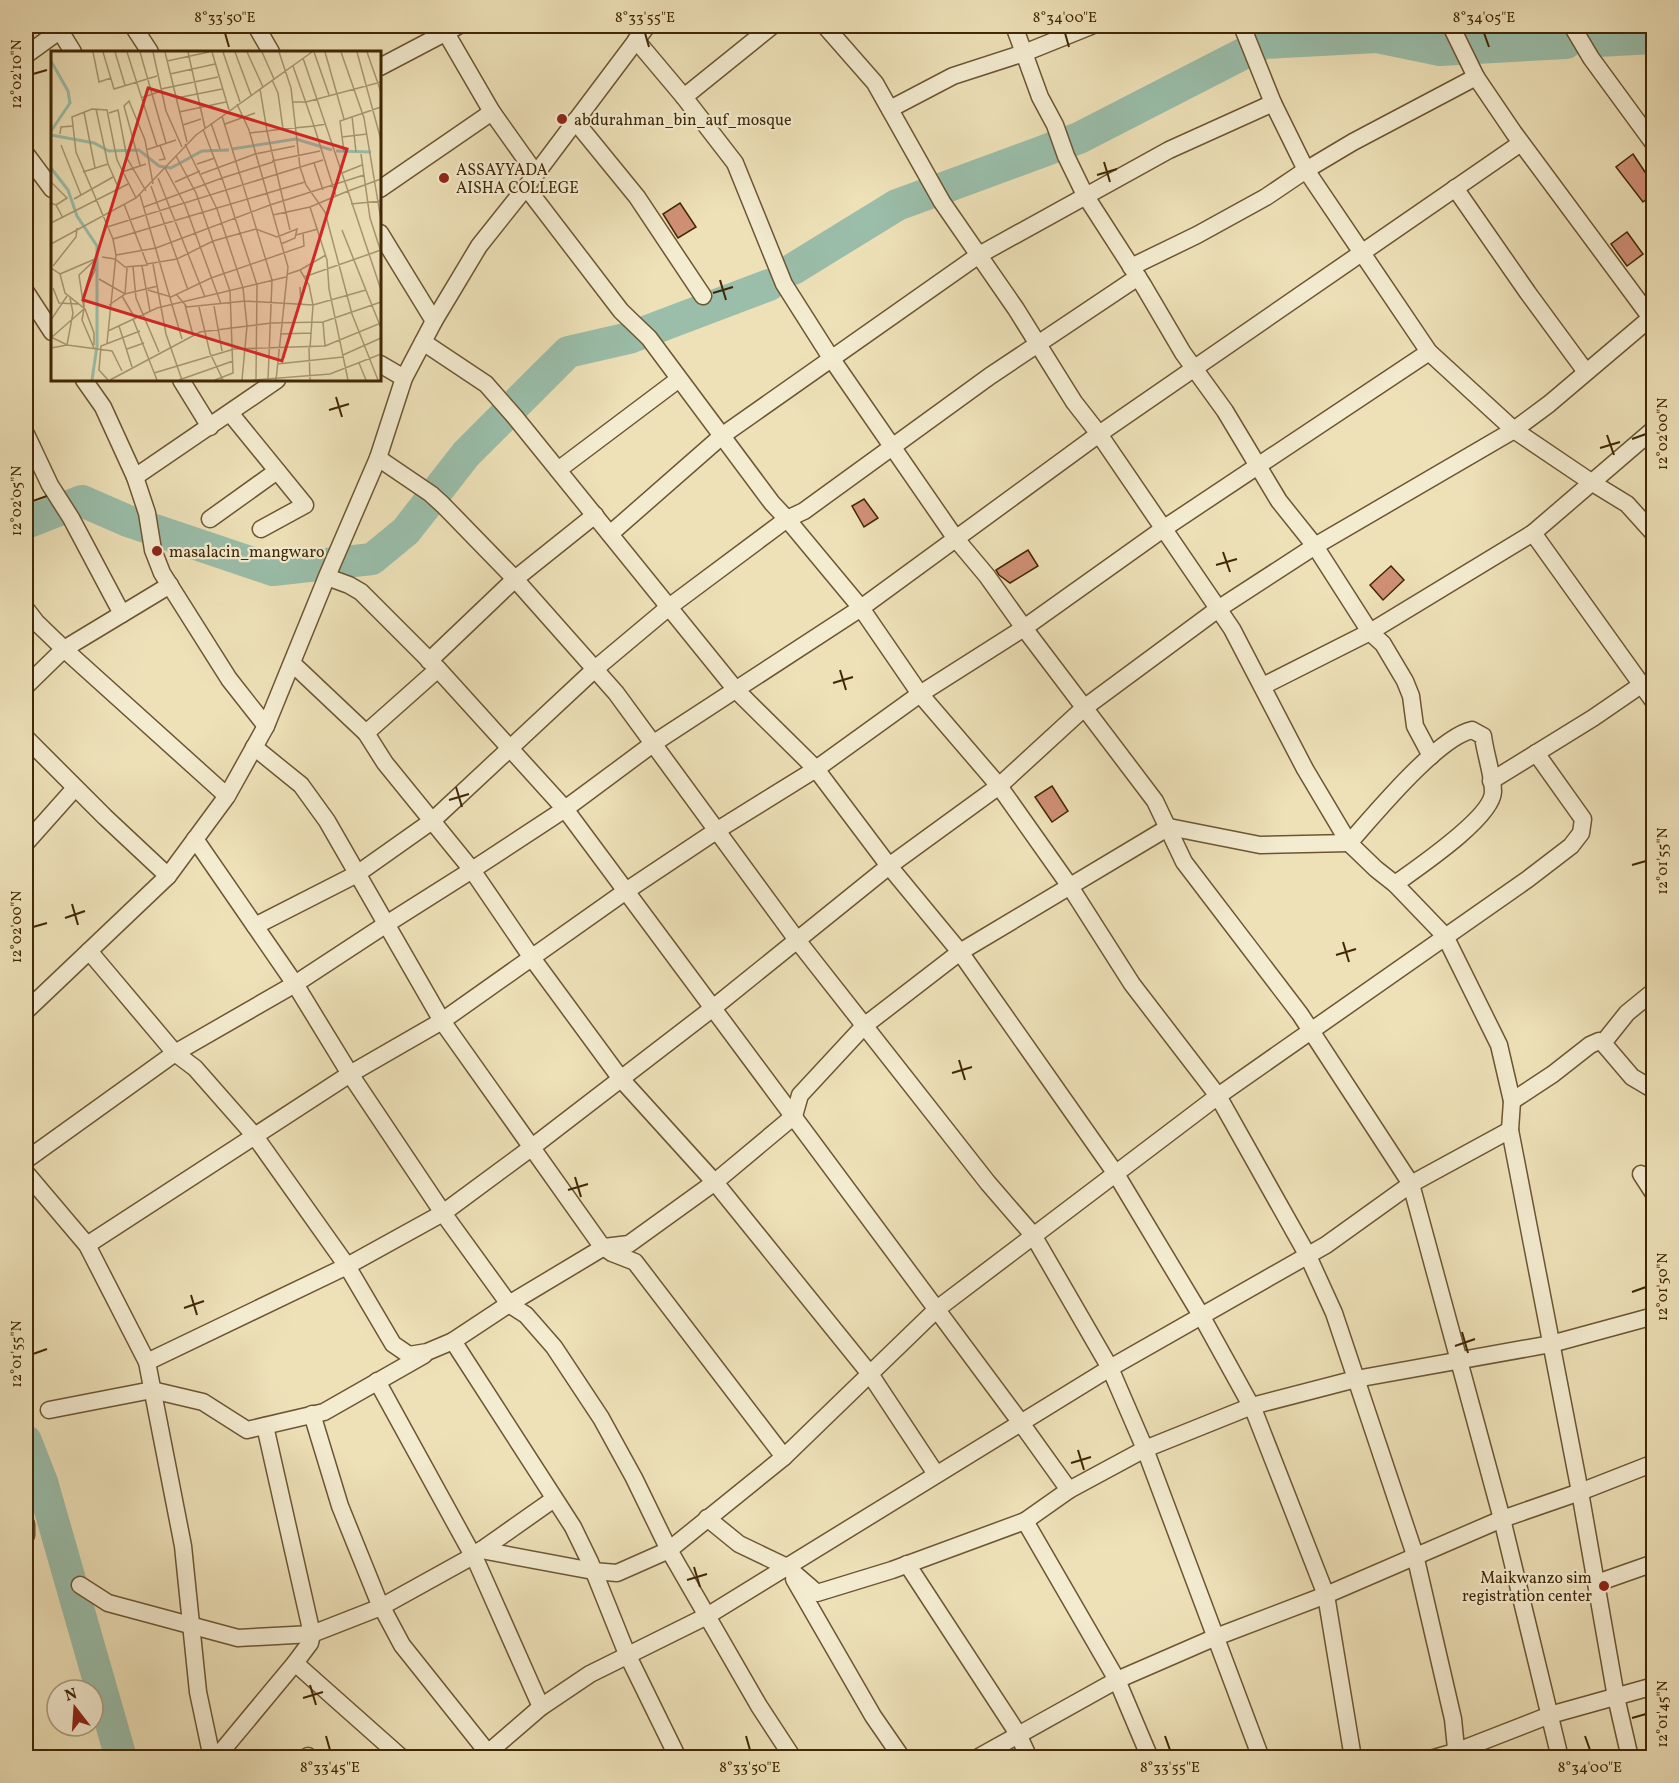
<svg xmlns="http://www.w3.org/2000/svg" width="1679" height="1783" viewBox="0 0 1679 1783" font-family="Vollkorn,serif">
<style>
.lines{fill:none;stroke-linecap:round;stroke-linejoin:round}
.river{stroke:#9abeaa;stroke-width:32}
.building{fill:#d09076;stroke:#402705;stroke-width:1.5}
.minor-casing{stroke:#6c5632;stroke-width:19}
.minor{stroke:#f4ecd1;stroke-width:16}
.ticks{fill:none;stroke:#402705;stroke-width:2}
.poi-dot{fill:#8f2418;stroke:#f4ecd1;stroke-width:2}
.labels{text-anchor:middle;stroke-width:4.5;stroke-linejoin:round;paint-order:stroke}
.poi-label{font-size:16px;fill:#402705;stroke:#f4ecd1;text-anchor:start}
.inset-river{fill:none;stroke:#9abeaa;stroke-width:3}
.inset-road{fill:none;stroke:#a89770;stroke-width:1.5}
.view{fill:#d62828;fill-opacity:0.15;stroke:#d62828;stroke-width:3}
.inset-edge{fill:none;stroke:#402705;stroke-width:3}
.neatline{fill:none;stroke:#402705;stroke-width:2}
.ticks-label{font-size:15px;text-anchor:middle;fill:#402705}
</style>
<rect width="100%" height="100%" fill="#eee1b8"/>
<filter id="stains"><feTurbulence type="fractalNoise" baseFrequency=".00333" numOctaves="4"/><feColorMatrix values="0 0 0 0 .2 0 0 0 0 .09 0 0 0 0 .02 0 0 0 .5 -.17"/></filter>
<radialGradient id="worn" r=".72"><stop offset=".6" stop-color="#630" stop-opacity="0"/><stop offset="1" stop-color="#630" stop-opacity=".3"/></radialGradient>
<g class="lines">
<g class="river">
<path d="M1598,41L1654,38"/>
<path d="M793,269L897,205L1079,138L1264,43L1377,37L1440,50L1566,43"/>
<path d="M26,523L82,501L128,521L273,570L372,559L406,531L466,454L568,352L629,338L769,285"/>
<path d="M26,1441L42,1482L121,1758"/>
</g>
</g>
<g class="building">
<path d="M1633,154L1653,184V194L1643,202L1616,167Z"/>
<path d="M680,203L696,227L678,238L663,214Z"/>
<path d="M1627,232L1643,254L1627,266L1611,244Z"/>
<path d="M864,499L878,518L864,527L852,506Z"/>
<path d="M1028,550L1038,566L1010,583L999,575L996,570Z"/>
<path d="M1391,566L1404,580L1383,600L1370,585Z"/>
<path d="M1052,786L1068,811L1052,822L1035,797Z"/>
</g>
<g class="lines">
<g class="minor-casing">
<g id="minor">
<path d="M57,26L73,52"/>
<path d="M133,26L150,52"/>
<path d="M256,26L271,52"/>
<path d="M442,26L492,112L536,174"/>
<path d="M825,26L875,83L942,202L1016,309L1074,402L1099,434L1232,629L1305,769L1349,843L1376,869L1395,884L1445,936L1499,1045L1512,1101L1510,1130L1580,1492L1616,1697L1630,1758"/>
<path d="M1014,26L1024,53L1091,26"/>
<path d="M1242,26L1273,103L1306,170L1429,352L1514,430L1591,482L1627,504L1654,534"/>
<path d="M1451,26L1476,77L1514,133L1654,322"/>
<path d="M1572,26L1591,58L1654,144"/>
<path d="M636,40L684,97L735,163L784,284L831,358L956,539L987,576L1024,628L1155,801L1184,862L1300,1014L1411,1184L1502,1519L1560,1758"/>
<path d="M26,55L66,26"/>
<path d="M380,67L458,26"/>
<path d="M684,97L772,26"/>
<path d="M890,109L953,76L1024,53L1040,97L1055,125L1066,156L1085,195L1143,285L1183,353L1225,411L1279,501L1315,546L1370,632L1383,644L1405,681L1411,696L1415,726L1431,756"/>
<path d="M575,121L637,197L703,296"/>
<path d="M26,154L52,189"/>
<path d="M526,187L621,311L649,338L772,503L787,519L804,511L990,376L1138,277"/>
<path d="M1455,188L1528,293L1586,372"/>
<path d="M380,189L492,112"/>
<path d="M380,233L434,321"/>
<path d="M1131,267L1197,235L1266,197L1306,170L1353,142L1476,77"/>
<path d="M26,292L52,332"/>
<path d="M423,342L486,384L515,417L736,690L816,769L889,866L960,952L1116,1174L1202,1317L1254,1411L1326,1595L1353,1758"/>
<path d="M380,364L404,378"/>
<path d="M84,380L103,407L135,477L147,513L153,550L162,573L229,679L266,726"/>
<path d="M181,380L210,427"/>
<path d="M230,413L305,505L261,529"/>
<path d="M26,434L50,485L71,518L122,614"/>
<path d="M378,458L431,494L443,505L515,579L616,693L797,940L988,1183L1033,1235L1110,1368L1145,1449L1261,1758"/>
<path d="M558,470L679,379"/>
<path d="M135,477L277,380"/>
<path d="M210,519L277,471"/>
<path d="M1533,533L1654,702"/>
<path d="M610,534L723,435L979,255L1169,150L1273,103"/>
<path d="M327,577L349,585L361,592L438,669L565,809L1021,1423L1069,1490"/>
<path d="M26,609L36,622L64,649L227,796"/>
<path d="M429,661L515,579L595,515"/>
<path d="M293,664L366,733L385,763L472,870L532,958L621,1079L718,1186L870,1374L936,1474"/>
<path d="M26,686L64,649L170,585"/>
<path d="M1263,686L1370,632L1533,533L1654,429"/>
<path d="M366,733L438,669"/>
<path d="M26,738L105,817L168,876"/>
<path d="M254,747L301,785L327,821L442,1021L601,1245L612,1253L635,1262L784,1457"/>
<path d="M1491,781L1593,718L1641,685"/>
<path d="M195,839L295,984L350,1074L443,1213L509,1304L526,1315L554,1347L601,1418L634,1478L669,1550L759,1706L793,1758"/>
<path d="M26,843L75,788"/>
<path d="M255,926L357,874L432,821L595,669L669,607L787,519L861,608L920,694L999,786L1069,885L1132,984L1218,1096L1308,1256L1334,1313L1415,1555L1453,1719L1457,1758"/>
<path d="M89,951L175,1053L195,1068L254,1135L347,1266L393,1344L409,1355L427,1352L453,1341L509,1304L604,1247L629,1244L715,1182L794,1116L800,1095L864,1026L960,952L1169,827L1260,845L1349,843C1375,814 1437,738 1472,730L1483,736C1485,753 1493,775 1493,792C1492,818 1417,868 1395,884"/>
<path d="M26,1011L168,876L227,796L266,726L328,574L378,458L404,378L434,321L479,246L526,187L647,26"/>
<path d="M1603,1043L1627,1013L1654,991"/>
<path d="M1512,1101L1553,1074L1590,1045L1599,1041L1603,1043L1632,1077L1654,1090"/>
<path d="M26,1160L175,1053L295,984L385,925L472,870L565,809L654,743L861,608L1099,434L1521,143"/>
<path d="M26,1173L87,1245L147,1362L183,1546L198,1692L212,1758"/>
<path d="M1641,1174L1654,1194"/>
<path d="M87,1245L350,1074L442,1021L626,891L716,831L816,769L920,694L1024,628L1163,529L1429,352"/>
<path d="M453,1341L573,1527L590,1562L627,1654L678,1758"/>
<path d="M147,1362L347,1266L443,1213L531,1148L713,1008L889,866L999,786L1084,708L1218,609L1315,546L1514,430L1549,404L1654,315"/>
<path d="M377,1381L477,1563L541,1707"/>
<path d="M49,1410L152,1390L203,1402L247,1430L324,1412L424,1355"/>
<path d="M312,1414L340,1506L378,1600L402,1645L492,1758"/>
<path d="M707,1518L739,1544L787,1567L817,1593L892,1570L1025,1521L1069,1490L1145,1449L1252,1406L1356,1379L1551,1344L1654,1316"/>
<path d="M1025,1521L1117,1680L1150,1758"/>
<path d="M26,1524V1535"/>
<path d="M481,1550L593,1571L617,1573L669,1550L784,1457L937,1309L1218,1096L1528,879L1571,846L1581,833L1583,819L1536,753"/>
<path d="M907,1564L1018,1734L1029,1758"/>
<path d="M794,1579L873,1716L902,1758"/>
<path d="M1597,1583L1654,1563"/>
<path d="M80,1585L108,1603L238,1638L312,1634L381,1607L473,1556L554,1499"/>
<path d="M295,1663L402,1758"/>
<path d="M308,1756L310,1758"/>
<path d="M216,1758L295,1663L310,1643L312,1634L265,1426"/>
<path d="M482,1758L541,1707L590,1674L707,1616L1110,1368L1326,1245L1411,1184L1510,1130"/>
<path d="M977,1758L1117,1680L1216,1637L1326,1595L1502,1519L1580,1492L1654,1463"/>
<path d="M1434,1758L1455,1752L1550,1715L1654,1686"/>
</g>
</g>
<use href="#minor" class="minor"/>
</g>
<path class="ticks" d="M225,33L229,47M645,33L649,47M1065,33L1069,47M1484,33L1489,47M33,74L47,70M1104,162L1110,182M1097,175L1117,169M720,280L726,300M713,293L733,287M336,397L342,417M329,410L349,404M1607,435L1614,455M1632,439L1646,434M1600,448L1620,442M33,501L47,496M1223,552L1230,572M1216,565L1237,559M840,670L846,690M833,683L853,677M456,787L462,807M449,800L469,794M1632,865L1646,861M72,904L78,925M65,918L85,911M33,927L47,923M1343,942L1349,962M1336,955L1356,949M959,1060L965,1080M952,1073L972,1067M575,1177L581,1197M568,1190L588,1184M1632,1292L1646,1287M191,1295L197,1315M184,1308L204,1301M1462,1332L1468,1353M1455,1346L1475,1339M33,1354L47,1349M1078,1450L1084,1470M1071,1463L1091,1457M694,1567L700,1587M687,1580L707,1574M310,1685L316,1705M303,1698L323,1692M1632,1718L1646,1714M326,1736L330,1750M746,1736L750,1750M1165,1736L1170,1750M1585,1736L1590,1750"/>
<g class="poi-dot">
<circle cx="562" cy="119" r="6"/>
<circle cx="444" cy="178" r="6"/>
<circle cx="157" cy="551" r="6"/>
<circle cx="1604" cy="1586" r="6"/>
</g>
<g class="labels">
<g class="poi-label">
<text x="574" y="125">abdurahman_bin_auf_mosque</text>
<text x="456" y="175">ASSAYYADA<tspan x="456" dy="18">AISHA COLLEGE</tspan></text>
<text x="169" y="557">masalacin_mangwaro</text>
<text x="1592" y="1583" text-anchor="end">Maikwanzo sim<tspan x="1592" dy="18">registration center</tspan></text>
</g>
</g>
<g transform="translate(51 51)">
<rect width="330" height="330" fill="#eee1b8"/>
<path class="inset-river" d="M0,10L17,40L19,52L0,80M0,84L43,92L58,100L88,99L108,115L120,117L151,100L178,99M181,98L245,88L281,99M285,100L320,101M0,117L17,139L26,165L46,195V295L41,329"/>
<path class="inset-road" d="M42,1L48,31L60,27M52,1L63,38L106,25M64,1L74,34M76,1L106,95M89,1L115,92M102,1L115,60L131,96M114,1L136,91M137,1L154,77M161,1L178,59M172,1L189,51M184,1L200,44M196,1L212,36M211,1L223,28M228,1L240,37L249,116L255,134L274,161L301,263L327,329M263,1L278,44M274,1L293,68M290,1L313,67L330,169M306,1L330,89M316,1L330,41M252,7L297,140L285,145M116,10L158,1M119,23L164,13M221,29L227,42L232,78L263,75L242,15M110,38L167,26M209,38L216,80L232,78M90,47L110,40M126,47L171,38M241,51H255L330,31M186,53L198,79L237,216L225,329M33,61L44,117M128,61L175,51M58,62L67,59L76,107L95,140M171,65L221,229L217,329M301,65L305,101M160,72L169,98M174,73L204,62M132,74L150,68M152,78L171,127L222,111M198,82L216,80L239,179M9,83L10,76L22,75M291,86L316,83M134,93L166,158L192,237L196,275L191,329M10,94L30,144M95,99L125,89M293,101L289,70L330,56M310,103L319,167L330,201M125,105L145,142L179,240L182,322L164,329M108,109L114,108L109,94M221,110L269,100M263,112L272,139M57,113L68,138M146,113L164,107M89,114L73,55L78,50L94,89L102,133M114,117L134,154L170,253M32,121L57,113L45,58M71,121L95,113M291,122L311,114M150,123L204,103L244,95M107,127L154,246M330,128L297,140L330,239M0,131L16,147L5,154M124,131L149,120M100,135L137,239M89,144L131,288M23,148L62,126M0,152L5,154L12,167M73,153L96,213L126,208L162,190L205,178L226,186L246,178L244,187L230,193M300,153L330,150M93,156L171,127L206,234L205,328M259,156L276,209L278,238L297,329M222,164L259,156L285,145L263,75L275,73M0,172L77,133M56,176L272,109M291,179L330,277M245,184L267,178M62,188L254,131M0,193L85,147L145,84L261,1M65,204L105,197L219,154L313,124M51,206L64,208L74,216L97,214M102,213L115,283L131,329M2,215L25,186L26,177M91,215L99,260M82,216L85,247L108,301M0,217L9,223L14,242L34,258L43,282V294M249,219L275,204M9,223L44,208M237,223L249,219L258,234L262,254L259,297M253,226L330,199M48,228L74,243L107,235M249,236L250,254M2,237L8,252L27,253M97,239L120,246L160,227L253,195L252,182M125,243L136,256L194,250L262,254L315,239M71,245L84,267M58,254L74,243L76,217M134,254L142,284M163,255L171,300M148,256L159,302L172,329M0,259L1,286L33,258L28,224L44,209V219L33,243V258L31,269L43,297M82,268L106,329M0,269L16,245M272,271L274,295M68,275L81,316M57,280L106,257L235,226M229,283L260,282M0,286L16,294L22,262L19,247M56,292L65,204L62,188L25,101L21,66L41,58L56,59L66,109L85,147M0,297L16,294L61,300L71,320M258,297L259,329M76,298L93,292M292,304L330,287M308,312L315,329M226,313L292,306M103,322L183,298L274,295L330,272M57,329L48,319L50,295L89,280M59,329L149,281L220,272L272,271L330,251M128,329L182,310M202,329L279,323L330,303"/>
<path class="view" d="M97,37L296,98L231,310L32,249Z"/>
<rect width="330" height="330" class="inset-edge"/>
</g>
<rect width="1679" height="1783" fill="none" stroke="#eee1b8" stroke-width="66"/>
<g transform="translate(75 1708) rotate(343)"><circle r="28" fill="#f4ecd1" stroke="#ac9d7f" stroke-width="1.5"/>
<path d="M0-4.5L10 22L0 15L-10 22Z" fill="#8f2418"/>
<text y="-9" font-size="16" font-weight="bold" text-anchor="middle" fill="#402705">N</text>
</g>
<rect x="33" y="33" width="1613" height="1717" class="neatline"/>
<g class="ticks-label">
<text x="225" y="22">8°33'50"E</text>
<text x="645" y="22">8°33'55"E</text>
<text x="1065" y="22">8°34'00"E</text>
<text x="1484" y="22">8°34'05"E</text>
<text transform="translate(16 74) rotate(-90)" y="5">12°02'10"N</text>
<text transform="translate(1662 434) rotate(-90)" y="5">12°02'00"N</text>
<text transform="translate(16 501) rotate(-90)" y="5">12°02'05"N</text>
<text transform="translate(1662 861) rotate(-90)" y="5">12°01'55"N</text>
<text transform="translate(16 927) rotate(-90)" y="5">12°02'00"N</text>
<text transform="translate(1662 1287) rotate(-90)" y="5">12°01'50"N</text>
<text transform="translate(16 1354) rotate(-90)" y="5">12°01'55"N</text>
<text transform="translate(1662 1714) rotate(-90)" y="5">12°01'45"N</text>
<text x="330" y="1772">8°33'45"E</text>
<text x="750" y="1772">8°33'50"E</text>
<text x="1170" y="1772">8°33'55"E</text>
<text x="1590" y="1772">8°34'00"E</text>
</g>
<rect width="100%" height="100%" filter="url(#stains)"/>
<rect width="100%" height="100%" fill="url(#worn)"/>
</svg>
